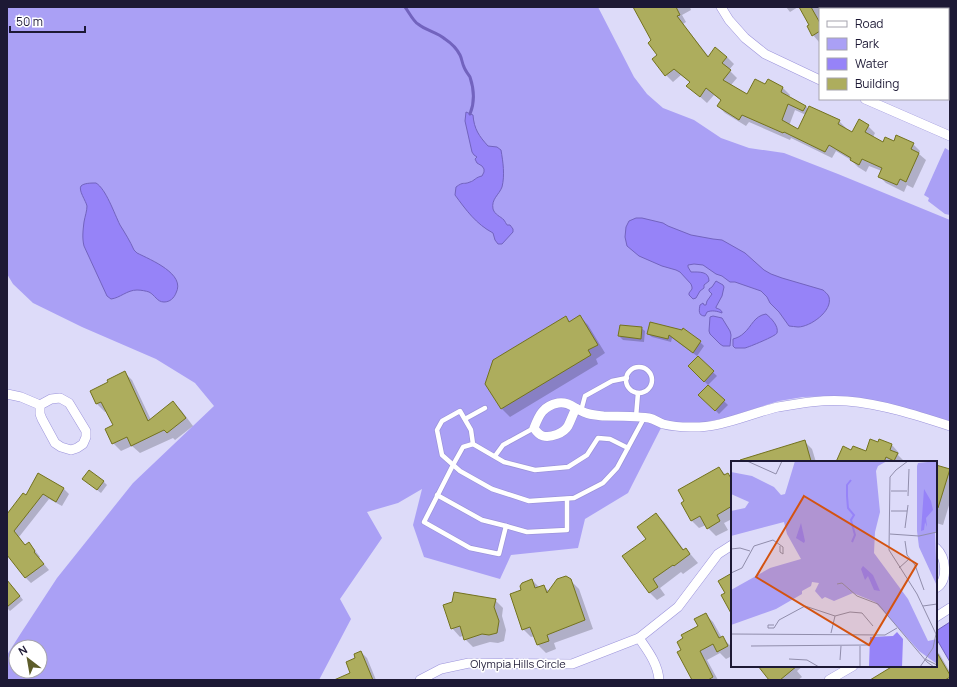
<svg xmlns="http://www.w3.org/2000/svg" width="957" height="687" viewBox="0 0 957 687" font-family="Manrope,sans-serif">
<style>
.green{fill:#aaa0f5;fill-rule:evenodd}
.water{fill:#9683f8;stroke:#7263be}
.shadow{fill:#0003;fill-rule:evenodd}
.lines{fill:none;stroke-linecap:round;stroke-linejoin:round}
.stream{stroke:#7263be;stroke-width:3}
.building{fill:#adad5d;stroke:#73721e}
.service-casing{stroke:#9c94db;stroke-width:6}
.minor-casing{stroke:#9c94db;stroke-width:10}
.service{stroke:#fff;stroke-width:4.5}
.minor{stroke:#fff;stroke-width:9}
.labels{text-anchor:middle;stroke-width:3;stroke-linejoin:round;paint-order:stroke}
.street-label{font-size:11px;fill:#1d1935;stroke:#fff}
.inset-river{fill:none;stroke:#9683f8;stroke-width:2}
.inset-road{fill:none;stroke:#908dab;stroke-width:1}
.view{fill:#d45310;fill-opacity:0.15;stroke:#d45310;stroke-width:2}
.inset-edge{fill:none;stroke:#1d1935;stroke-width:2}
</style>
<rect width="100%" height="100%" fill="#dddbf9"/>
<g class="green">
<path d="M7,7H598L634,77L647,94L663,108L694,120L721,138L749,148L784,153L838,174L950,220V422L872,401L839,396L803,397L779,401L725,418L700,423H677L665,420L628,493L585,519L578,548L511,555L500,579L424,557L413,525L422,489L398,503L367,512L382,538L340,599L351,619L319,680H7V655L21,633L57,578L133,483L214,406L195,383L156,359L82,327L33,303L13,284L7,274ZM16,647H40V671H16Z"/>
<path d="M945,148L950,151V215L945,214L928,201L929,198L924,195Z"/>
</g>
<g class="water">
<path d="M466,112L473,115C474,129 479,136 488,146L497,147L501,150C503,162 505,175 502,187C499,195 491,199 493,209C495,215 500,216 504,220C504,220 507,225 507,225H510L513,229V232L502,244H498L495,240L493,233C476,224 466,210 455,195L456,187C464,181 463,185 470,182C474,181 476,177 482,176L484,172V169L482,166L477,163L475,159L477,157L474,155L472,152L465,121Z"/>
<path d="M96,183C106,189 114,213 120,225C125,233 130,241 134,250L137,253C151,260 186,274 176,293C174,298 170,302 164,302C157,302 155,295 149,292C146,291 141,290 137,290C127,290 120,298 111,299L107,296L84,246C82,238 83,230 84,222C85,216 87,211 87,206C86,201 78,190 81,186C84,183 91,183 96,183Z"/>
<path d="M636,218H642L663,223L668,226L691,235L713,239L722,240L745,253L764,270L771,274L782,278L823,290C825,292 828,294 829,297C833,311 810,327 798,327C795,327 792,326 789,326L779,312L770,303L767,297L761,291L735,282H730L722,276L716,274L703,265L694,264L688,265V267L691,272C699,272 709,271 709,281L704,285V288L700,291L696,298L693,299L689,295V293L692,289V287L691,284L680,272L676,270L662,266L639,256L627,246L625,237L626,227L629,221Z"/>
<path d="M716,281L723,285L724,287L722,296L716,307V308C719,309 722,310 722,313C717,311 712,310 707,312L705,316C698,316 699,310 700,305L703,303L704,305H706L707,301L712,294L709,291V289L712,287Z"/>
<path d="M766,314C771,318 779,326 777,333C776,336 749,347 745,348C742,348 738,348 735,348L733,346V339C737,338 741,336 744,333C752,326 754,316 766,314Z"/>
<path d="M713,316L722,318L730,331L731,335L730,346H723L720,344L710,334L709,331L710,317Z"/>
<path d="M950,622V662L936,638V631Z"/>
</g>
<g class="shadow">
<path d="M634,7H690L691,10L682,15L686,22L683,24L709,57L715,49L727,57L734,64L729,70L737,78L731,85L748,95L765,85L768,80L783,88L790,95L789,97L806,106L808,109L839,121L846,128L845,129L852,133L868,126L875,133L873,137L883,143L894,142L913,144L920,151L919,154L926,160L913,188L907,185L904,192L886,183L879,176L882,171L869,166L866,172L858,167L851,160L836,151L832,158L791,138L790,140L749,122L746,126L725,113L718,106L722,101L714,95L707,103L688,86L691,83L681,75L673,82L666,75L652,40ZM795,110L806,115L798,131L789,126Z"/>
<path d="M786,7H798L790,12Z"/>
<path d="M800,7H839L841,9H820L819,42L813,35L810,25Z"/>
<path d="M948,41L950,43V100L948,99Z"/>
<path d="M580,317L588,325L605,353L596,359L598,364L510,417L502,409L487,384L566,318L570,322Z"/>
<path d="M650,323L700,342L704,346L697,356L672,338L671,342L652,337L648,334Z"/>
<path d="M641,328L645,331L644,342L623,340L619,336Z"/>
<path d="M698,358L717,376L708,385L689,366Z"/>
<path d="M125,373L132,380L151,420L173,403L181,410L193,426L175,440L173,438L140,453L132,446L121,451L113,443L114,425L107,411L105,412L97,404L91,391L110,382Z"/>
<path d="M708,386L728,405L719,414L700,395Z"/>
<path d="M880,440L892,445L899,453L898,455L905,462H835L837,459L838,460L852,451L866,452L878,443Z"/>
<path d="M804,441L812,449L816,462H750Z"/>
<path d="M936,466L950,471V502L943,525L936,523Z"/>
<path d="M719,468L726,475L728,474L732,478V519L724,523L728,530L716,536L708,528L706,525L699,528L691,520Z"/>
<path d="M83,479L103,481L107,485L101,493Z"/>
<path d="M64,489L69,494L62,506L49,499L19,537L26,546L28,543L34,549L40,557L39,558L49,570L31,583L26,578L7,553V514L26,497Z"/>
<path d="M656,514L664,522L684,550L686,549L698,563L683,574L681,572L660,588L665,595L657,600L649,592Z"/>
<path d="M532,580L539,587L543,586L549,591L570,580L579,589L593,629L554,643L556,649L546,653L538,645L535,636L531,637L523,629L522,591Z"/>
<path d="M7,587L14,588L23,600L10,611L7,608Z"/>
<path d="M495,600L503,608L502,616L506,630L504,641L498,643L490,642L473,647L465,639L464,635L460,637L452,628Z"/>
<path d="M705,614L713,622L722,638L731,646L732,648V656L726,659L720,653L707,660L718,680H694L682,650L699,626Z"/>
<path d="M936,650L940,655L950,672V680H871L902,666H936Z"/>
<path d="M361,652L367,658L376,680H345L352,673L357,659Z"/>
<path d="M762,666H803L797,671L802,677L798,680H770Z"/>
</g>
<g class="lines">
<path class="stream" d="M405,7C409,12 413,21 418,24C427,31 437,32 445,39C451,43 457,49 460,55C462,59 462,63 464,67C465,70 468,74 470,77C474,89 475,102 470,114"/>
</g>
<g class="building">
<path d="M633,7H676L680,15L677,16L708,57L715,47L727,57L722,63L731,70L723,80L747,94L755,79L765,84L768,79L783,87L781,92L806,106L803,111L788,104L782,120L798,129L809,106L840,120L838,124L852,132L859,119L869,125L865,132L883,142L885,137L894,141L896,135L914,143L911,149L919,153L906,182L900,179L897,185L878,177L882,168L862,159L859,165L850,160L851,158L829,145L825,152L784,132L783,133L742,115L739,120L717,106L721,100L706,88L700,97L686,86L690,82L674,69L665,76L652,59L657,55L648,43L651,40Z"/>
<path d="M799,7H811L820,23V31L812,36L807,26L809,25Z"/>
<path d="M580,315L598,345L588,350L591,355L501,409L485,384L493,360L566,316L569,322Z"/>
<path d="M650,322L682,330L683,328L701,341L693,353L669,335L668,339L647,334Z"/>
<path d="M620,325L642,327L641,339L618,336Z"/>
<path d="M698,356L714,371L704,382L688,366Z"/>
<path d="M125,371L148,421L173,401L186,418L167,433L164,430L131,446L127,437L112,444L105,429L113,425L101,402L96,404L90,391L108,382L107,380Z"/>
<path d="M708,385L725,400L715,411L698,395Z"/>
<path d="M870,439L878,442L879,439L892,444L890,450L898,453L894,461L886,457L884,462H836L843,446L851,450L853,446L866,451Z"/>
<path d="M805,440L811,461L806,462H740V460Z"/>
<path d="M936,465L950,469L938,508L936,507Z"/>
<path d="M719,467L724,475L728,473L732,480V506L717,515L720,521L707,529L700,516L691,521L681,503L684,501L678,490Z"/>
<path d="M89,470L104,481L97,490L82,479Z"/>
<path d="M38,473L64,488L56,502L43,494L14,531L25,545L29,542L35,551L34,552L44,564L25,578L7,555V514L23,493L26,495Z"/>
<path d="M656,513L683,550L686,548L690,554L674,566L673,565L653,579L658,587L649,593L622,556L646,539L637,527Z"/>
<path d="M732,573V615L721,595L725,593L718,581Z"/>
<path d="M566,576L571,579L585,620L547,635L549,641L537,645L530,627L522,630L510,594L521,590L520,586L522,583L532,579L535,588L544,585L547,593L557,579Z"/>
<path d="M7,580L20,596L7,607Z"/>
<path d="M454,592L496,599L494,607L499,621L497,633L489,635L482,634L464,640L460,626L451,629L443,605L452,602Z"/>
<path d="M706,613L719,638L723,636L728,646L717,652L713,644L700,651L713,677L708,680H692L677,652L681,650L677,642L683,638L681,635L698,626L694,619Z"/>
<path d="M361,651L373,680H334L350,673L346,662L355,658L354,654Z"/>
<path d="M936,651L950,675V677L945,680H870L893,666H936Z"/>
<path d="M758,666H797L780,680H769Z"/>
</g>
<g class="lines">
<g class="service-casing">
<g id="service">
<circle cx="639" cy="380" r="13"/>
<path d="M581,411L585,396L612,381L627,378"/>
<path d="M636,417L638,393"/>
<path d="M465,419L485,408"/>
<path d="M473,444L463,447L453,465L424,522L470,548L499,554L506,526L527,532L567,530V499"/>
<path d="M628,448L610,439L598,438L587,455L568,467L535,470L504,462L473,444L471,430L460,411L442,421L437,430L442,455L460,471L492,489L529,501L574,498L603,483L617,468L644,418"/>
<path d="M495,456L503,445L534,428"/>
<path d="M437,495L482,520L506,526"/>
</g>
</g>
<g class="minor-casing">
<g id="minor">
<path d="M721,7L729,20L745,38L765,54L820,80"/>
<path d="M923,7L933,9"/>
<path d="M886,9V7"/>
<path d="M948,16L950,17"/>
<path d="M865,99L950,136"/>
<path d="M7,394L21,397L40,405"/>
<path d="M60,398L69,403L86,431V437L83,444L77,448L71,450L61,447L55,443L42,419L40,414V405L51,399Z"/>
<path d="M576,408C573,414 571,420 568,426C564,433 551,438 543,436C539,435 536,431 534,428C539,415 543,406 558,403C569,401 576,410 586,413C591,415 598,415 603,416C618,416 634,416 649,418C654,419 658,422 663,424C671,426 681,427 690,427C721,428 748,414 778,407C801,403 824,399 847,401C882,404 916,415 950,426"/>
<path d="M936,548C946,557 949,580 936,588"/>
<path d="M936,617L950,608"/>
<path d="M639,638C648,651 658,664 659,680"/>
<path d="M420,680L441,669L469,663L572,664L639,638L678,607L718,554L732,545"/>
<path d="M829,680L853,666"/>
</g>
</g>
<use href="#service" class="service"/>
<use href="#minor" class="minor"/>
</g>
<g class="labels">
<g class="street-label">
<text x="518" y="668">Olympia Hills Circle</text>
</g>
</g>
<g transform="translate(731 461)">
<rect width="206" height="206" fill="#dddbf9"/>
<path d="M64,0H156L147,5L145,10L149,51L144,71L143,92L177,138L197,180L206,178V203L188,190L144,141L122,132L103,140L94,136L91,138L84,130L88,122L81,121L80,125L71,130V133L45,148L0,164V129L39,107L70,98L56,73L53,61L0,75V50L14,47L18,41L0,33V11L21,15L43,26L50,34L54,33ZM206,0V70L204,71L206,125L188,86L186,70V5L187,2Z" fill="#aaa0f5"/>
<path d="M193,28L200,40L202,49L195,57L196,66L194,61L193,69L190,70ZM70,62L74,80L73,82L65,77ZM132,105L142,114L149,130L143,129L137,115L134,119L130,108ZM166,171L172,178L171,206H138L139,176L162,175Z" fill="#9683f8"/>
<path class="inset-river" d="M120,19L116,24V35L117,47L123,54L120,59L124,74L121,81"/>
<path class="inset-road" d="M16,0L45,13L51,0M177,0L165,9L159,16L158,89L186,133L205,173L202,187L189,206M160,30H176M177,35L178,8M160,50H176M174,67L177,44M159,73L188,75L206,71M174,80L176,94L184,104L193,129M0,88L9,87L19,90M168,107L178,98M0,112L11,107L23,85L42,79L52,86V93L49,91V85M106,123L111,122L126,135L147,143L196,201L203,206M192,145L206,143M43,164H37V167H43L48,159L74,145L104,155L119,151L131,152L142,165M100,172L104,155M0,173L154,174L166,167M20,185L137,184M129,185V206M58,198L76,199L88,206M194,198L206,204M109,199L110,185"/>
<path class="view" d="M73,35L186,103L138,184L25,116Z"/>
<rect width="206" height="206" class="inset-edge"/>
</g>
<rect width="957" height="687" fill="none" stroke="#1d1935" stroke-width="16"/>
<rect x="819" y="8" width="130" height="92" fill="#ffffff" stroke="#a5a3ae"/>
<rect x="827" y="21" width="20" height="6" fill="#ffffff" stroke="#a5a3ae"/>
<text x="855" y="28" font-size="12" fill="#1d1935">Road</text>
<rect x="827" y="38" width="20" height="12" fill="#aaa0f5" stroke="#a5a3ae"/>
<text x="855" y="48" font-size="12" fill="#1d1935">Park</text>
<rect x="827" y="58" width="20" height="12" fill="#9683f8" stroke="#a5a3ae"/>
<text x="855" y="68" font-size="12" fill="#1d1935">Water</text>
<rect x="827" y="78" width="20" height="12" fill="#adad5d" stroke="#a5a3ae"/>
<text x="855" y="88" font-size="12" fill="#1d1935">Building</text>
<g transform="translate(28 659) rotate(329)"><circle r="19" fill="#ffffff" stroke="#a5a3ae"/>
<path d="M0-3L7 15L0 10L-7 15Z" fill="#5d5d2a"/>
<text y="-6" font-size="11" font-weight="bold" text-anchor="middle" fill="#1d1935">N</text>
</g>
<path d="M10 26v6h75v-6" fill="none" stroke="#1d1935" stroke-width="2"/>
<text x="16" y="26" font-size="12" fill="#1d1935" stroke="#ffffff" stroke-width="3" paint-order="stroke">50 m</text>
</svg>
